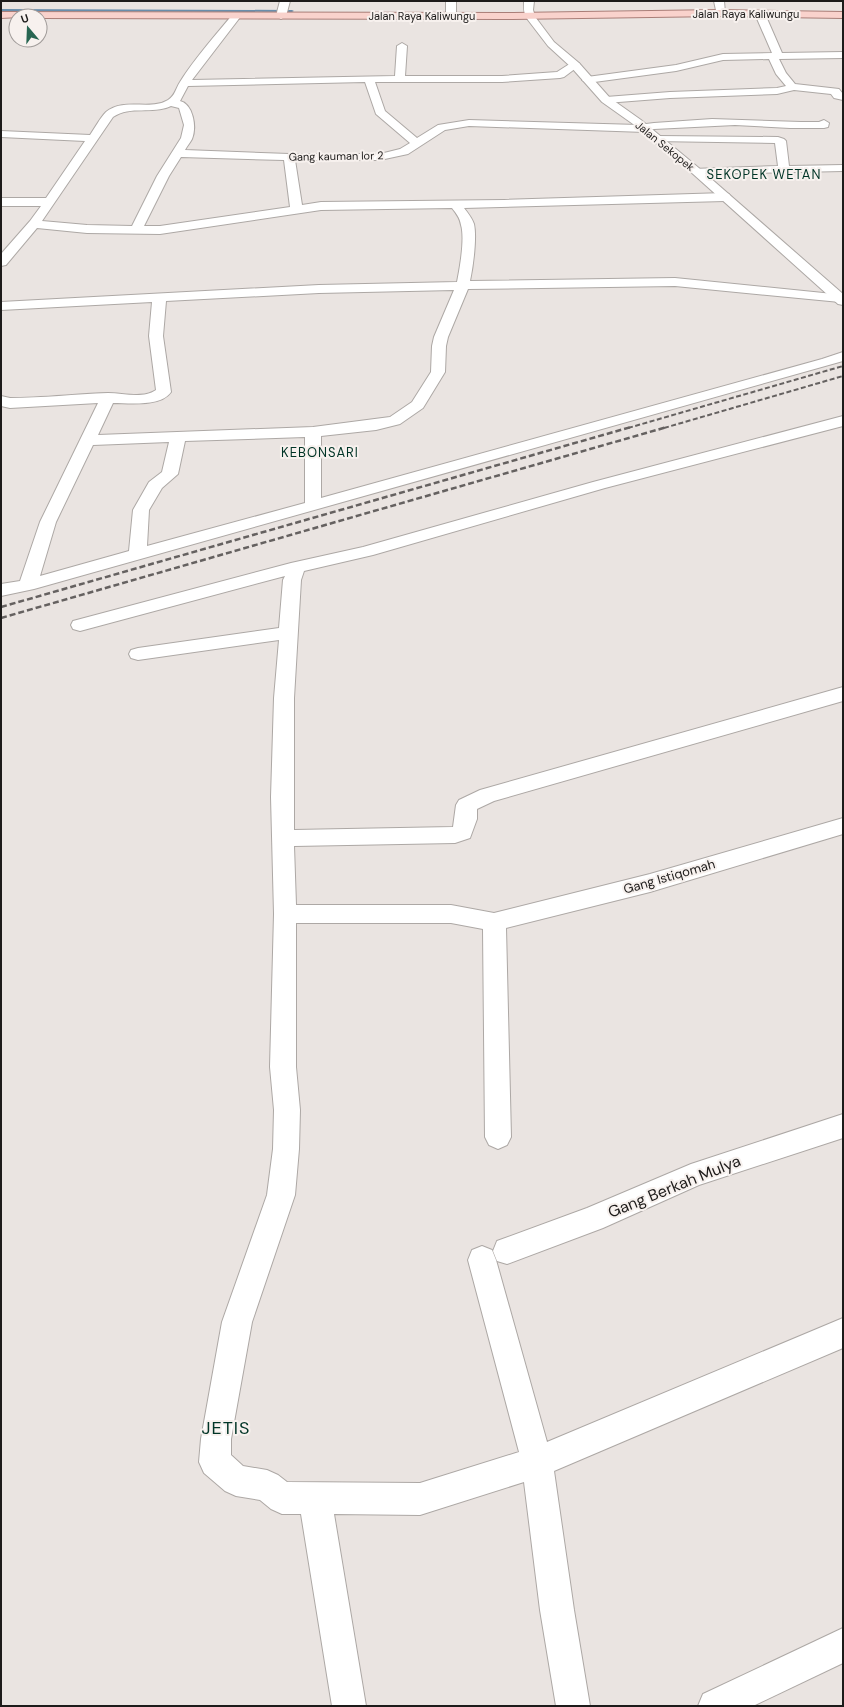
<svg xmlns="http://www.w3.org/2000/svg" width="844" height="1707" viewBox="0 0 844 1707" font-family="'DM Sans',sans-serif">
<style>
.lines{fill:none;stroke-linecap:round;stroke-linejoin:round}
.stream{fill:#698eac;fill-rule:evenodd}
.minor-casing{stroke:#ada8a5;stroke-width:2}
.tertiary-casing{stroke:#ada8a5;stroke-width:2}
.primary-casing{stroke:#a97e78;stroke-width:2}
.minor{fill:#fff;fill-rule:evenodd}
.tertiary{fill:#fff;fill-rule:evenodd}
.primary{fill:#f9d2cc;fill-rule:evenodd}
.rail-far1{stroke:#656160;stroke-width:2;stroke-dasharray:5 2.5;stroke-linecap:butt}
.rail{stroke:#656160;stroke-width:2.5;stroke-dasharray:6 3;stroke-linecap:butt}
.labels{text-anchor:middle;stroke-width:4;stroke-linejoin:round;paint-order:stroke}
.far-street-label{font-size:11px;fill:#1d1b1a;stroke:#f7f1ee}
.far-quarter-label{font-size:13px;letter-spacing:1px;fill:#003426;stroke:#f7f1ee}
.street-label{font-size:13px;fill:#1d1b1a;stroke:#f7f1ee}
.near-street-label{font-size:16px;fill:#1d1b1a;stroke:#f7f1ee}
.near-quarter-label{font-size:18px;letter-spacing:1px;fill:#003426;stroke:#f7f1ee}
</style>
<rect width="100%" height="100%" fill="#eae4e1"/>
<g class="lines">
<path class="stream" d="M1,9L292,10L294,11L292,12L1,11Z"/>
<g class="minor-casing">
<g id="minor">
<path d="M280,1H290L286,16L281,19L276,16Z"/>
<path d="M446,1H456V16L454,18H448L446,16Z"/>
<path d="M524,1H534L533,10L535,16L533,18H527C523,12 524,7 524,1Z"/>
<path d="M714,1H724L725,13L723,15H717Z"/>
<path d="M760,11L765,14L782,53L843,52V58L779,59L786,73L795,84L839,89L843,94V100L834,98L831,94L794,90L777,94L670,98L606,103L601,100L606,97L670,92L777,88L786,86L776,74L769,59L723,60L676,71L587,83L582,80L587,77L676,65L723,54L772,53L755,14Z"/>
<path d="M236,13L241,16L192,80L395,76L397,46L402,43L407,46L405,76H502L557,72L571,63H579L580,65L564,77L560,78L502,82H375L385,111L417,138L438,125L469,120L638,125L654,123L712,119L801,122H819L824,120L829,123L828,127L824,128H790L735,125L654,129L645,132L469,126L445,130L408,154L380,160H295L302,205L321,202L504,200L725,193L729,194L731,197L729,200L725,201L464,208C468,213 472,218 474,224C477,238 473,267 470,281L675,278L843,295V301L840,302L675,286L468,289L448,337L446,346L445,372L423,408L400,424L376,430L321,436V498L822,359L843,352V361L34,589L1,596V584L20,581L40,522L98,403L10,408L1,406V396L10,398C43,398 75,394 108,393C123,393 143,399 156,390L149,336L152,302L1,310V302L319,285L457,282C460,267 465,238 461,225C460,218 456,213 452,208L321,210L160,234L87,233L37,228L6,265L1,266V254L30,221L41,206H1V198H46L85,141L1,137V131L90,135C95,128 100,118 106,112C124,97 150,111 168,100C175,96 176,88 180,82C195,58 215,36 233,14ZM365,82L376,114L410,143L400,149L380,154H289L185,150C187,146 190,143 192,139C197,127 193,104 180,101L188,86ZM171,106L179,108L184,125L181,138L157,176L132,226L87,225L42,221L113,117C131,105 152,115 171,106ZM181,157L284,160L290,207L160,226H144L169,176ZM454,290L434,337L432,346L431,372L412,402L390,417L313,427L98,435L113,403C129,403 161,407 171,392L163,336L166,301L319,293ZM305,437V503L147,546L149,510L162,488L178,474L185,441ZM169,442L162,472L149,482L133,510L129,551L40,576L56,522L93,445Z"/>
<path d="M658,136L778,137L784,139L786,141L789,166L843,165V171L696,174L692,173L690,171L692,169L778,166L775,143L654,141L652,139L654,137Z"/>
<path d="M843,416V426L605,488L373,555L304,571L301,580L294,698V830L453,827L456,805L459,800L480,790L843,687V701L494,801L477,809V819L470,838L455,843L294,846L296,905H451L494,913L650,874L843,818V834L650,892L506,928L511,1137L507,1145L498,1149L489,1145L485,1137L483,929L451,923H296V1067L300,1110L299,1149L295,1195L252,1322L231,1439V1455L243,1466L267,1470L278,1475L287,1482L420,1483L519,1452L468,1260L472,1250L482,1246L492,1250L496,1260L547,1442L843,1318V1348L554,1471L574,1610L590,1706H556L540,1610L524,1482L420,1515L334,1514L366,1706H332L301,1514H282L271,1509L260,1500L236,1496L225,1491L204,1473L199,1462L201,1439L222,1322L267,1195L273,1149L274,1110L270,1067L274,914L271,797L274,698L279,640L138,660L131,658L129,654L131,650L138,648L279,628L283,580L285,576L80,631L73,629L71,625L73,621L291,563L363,547L593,482Z"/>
<path d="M843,1114V1138L699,1185L603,1228L507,1264L497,1261L493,1251L497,1241L587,1208L691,1164Z"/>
<path d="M843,1628V1663L753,1706H698L703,1694Z"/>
</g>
</g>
<g class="tertiary-casing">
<path id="tertiary" d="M530,13L533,14L554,42L579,63L610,98L641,120L700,169L843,294V305L838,304L692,173L633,124L602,102L571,67L548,46L525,16Z"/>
</g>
<g class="primary-casing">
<path id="primary" d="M720,10L843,12V18L720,16L513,19L40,18V16L1,18V12L513,13Z"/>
</g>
<use href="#minor" class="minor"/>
<use href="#tertiary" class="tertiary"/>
<use href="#primary" class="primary"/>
<g class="rail-far1">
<path d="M628,428L843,366"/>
<path d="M664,428L843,376"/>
</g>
<g class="rail">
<path d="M1,607L631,427"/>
<path d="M1,618L667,427"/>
</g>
</g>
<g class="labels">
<g class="far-street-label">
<text x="746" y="18">Jalan Raya Kaliwungu</text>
<text x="422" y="20">Jalan Raya Kaliwungu</text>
<text transform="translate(665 146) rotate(39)" y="4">Jalan Sekopek</text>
<text transform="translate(336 156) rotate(-1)" y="4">Gang kauman lor 2</text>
</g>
<g class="far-quarter-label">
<text x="764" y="179">SEKOPEK WETAN</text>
<text x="320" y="457">KEBONSARI</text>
</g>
<g class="street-label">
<text transform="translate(669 876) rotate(-16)" y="5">Gang Istiqomah</text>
</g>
<g class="near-street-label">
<text transform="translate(674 1186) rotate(-22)" y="6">Gang Berkah Mulya</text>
</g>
<g class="near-quarter-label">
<text x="226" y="1434">JETIS</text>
</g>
</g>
<rect width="844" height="1707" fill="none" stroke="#1d1b1a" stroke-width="4"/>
<g transform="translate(28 28) rotate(341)"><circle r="19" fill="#f7f1ee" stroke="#a09b99"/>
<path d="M0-3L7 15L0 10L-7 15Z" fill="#276551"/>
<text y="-6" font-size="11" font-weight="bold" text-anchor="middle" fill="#1d1b1a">U</text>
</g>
</svg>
